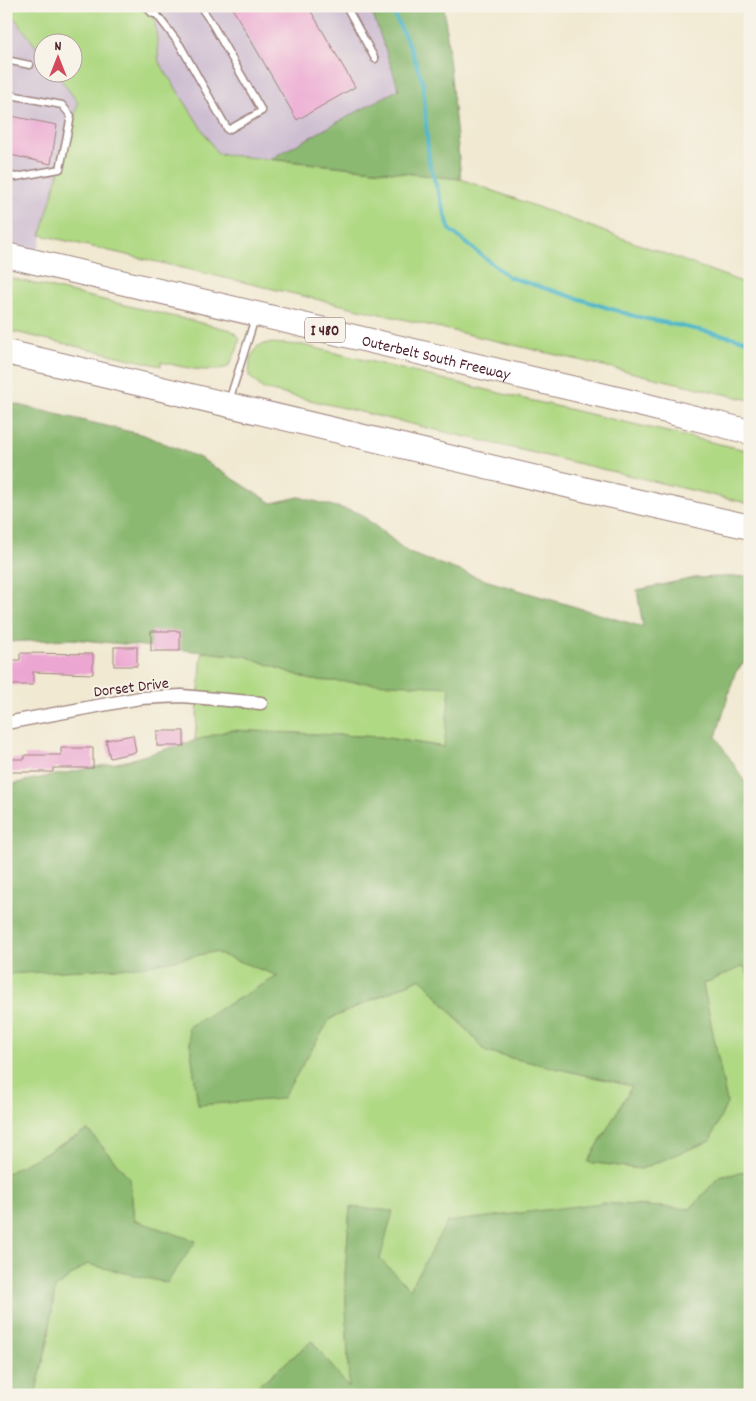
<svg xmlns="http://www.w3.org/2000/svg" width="756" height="1401" viewBox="0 0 756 1401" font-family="Dekko,sans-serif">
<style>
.industrial{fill:#cebed2}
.green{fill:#b0d984;stroke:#7d7c58}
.forest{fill:#8cb972;stroke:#6b6c4e}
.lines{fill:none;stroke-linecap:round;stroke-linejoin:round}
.stream{stroke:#4cb6c9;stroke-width:4}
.building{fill:#eca6d2}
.service-casing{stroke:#9e847e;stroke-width:9}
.minor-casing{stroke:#9e847e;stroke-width:15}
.motorway-casing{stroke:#9e847e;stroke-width:26}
.service{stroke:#fff;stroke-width:6}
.minor{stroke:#fff;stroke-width:12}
.motorway{stroke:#fff;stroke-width:24}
.labels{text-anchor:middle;stroke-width:4;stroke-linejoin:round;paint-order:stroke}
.shield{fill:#f7f3e8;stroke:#7e5f64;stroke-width:1}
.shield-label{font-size:15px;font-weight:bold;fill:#4a1f2b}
.street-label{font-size:16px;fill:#4a1f2b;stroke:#f7f3e8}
</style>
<rect width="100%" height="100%" fill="#f7f3e8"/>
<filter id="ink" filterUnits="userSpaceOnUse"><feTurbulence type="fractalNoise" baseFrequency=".02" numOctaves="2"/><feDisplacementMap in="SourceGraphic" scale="10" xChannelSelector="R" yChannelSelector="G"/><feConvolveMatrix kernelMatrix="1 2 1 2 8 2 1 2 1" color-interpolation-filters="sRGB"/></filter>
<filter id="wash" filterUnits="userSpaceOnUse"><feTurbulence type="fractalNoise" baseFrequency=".0096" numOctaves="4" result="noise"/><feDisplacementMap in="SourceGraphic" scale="20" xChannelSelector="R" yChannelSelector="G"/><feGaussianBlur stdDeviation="1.12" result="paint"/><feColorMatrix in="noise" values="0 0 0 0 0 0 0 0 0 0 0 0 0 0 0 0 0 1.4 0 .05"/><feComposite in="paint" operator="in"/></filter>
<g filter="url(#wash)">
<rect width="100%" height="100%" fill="#f1e9d2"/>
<g class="industrial">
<path d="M150,6H370L400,89L270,159L218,154L159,62L154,11Z"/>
<path d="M6,7L42,55V72L56,73L78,102L35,262L6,255Z"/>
</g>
<g class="green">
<path d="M6,6H150L154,11L159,62L218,154L461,179L750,285V400L41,235L78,103L56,73L72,72V42H42V55Z"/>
<path d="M6,277L231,330L240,338L237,350L228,367C206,374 184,367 161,362V366L6,330Z"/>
<path d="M268,343L303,345L516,397L750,451V504L263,389L249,376L250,358L258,346Z"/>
<path d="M202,652L245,656L311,680L450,686L445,747L381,737L230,730L195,741Z"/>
<path d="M214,952L279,976L188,1027L198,1105L282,1098L330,1019L421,978L486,1052L632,1086L588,1162L641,1169L727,1103L703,984L744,966L750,981V1171L719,1177L690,1209L601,1203L410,1289L380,1259L350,1207L345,1275L349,1389L312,1341L247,1395H35L48,1341L55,1288L87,1264L167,1282L134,1220L130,1179L88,1130L6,1174V972Z"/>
</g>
<g class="forest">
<path d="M370,6H444L461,179L270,159L399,89Z"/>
<path d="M6,402L144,435L200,458L272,503L299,497L359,513L409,553L488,581L643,627L637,590L694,578L750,576V655L735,673L716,737L750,790V981L744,966L703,984L727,1103L710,1141L641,1169L588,1162L632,1086L486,1052L421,978L330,1019L282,1099L198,1105L188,1027L278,976L214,952L140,967L6,974V786L25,781L126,761L230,730L381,737L444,747L450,687L311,680L245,656L72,639L6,642Z"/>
<path d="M88,1130L130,1179L134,1220L196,1241L167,1283L87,1264L55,1288L48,1341L35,1395H6V1174Z"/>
<path d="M750,1171V1395H247L312,1341L349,1388L345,1275L350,1207L393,1211L380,1259L410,1289L447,1222L601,1203L690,1209L719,1177Z"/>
</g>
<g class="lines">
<path class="stream" d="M390,6L410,47L423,83L429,162L450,230L509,277L634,316L750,341"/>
</g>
<g id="blocks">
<g class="building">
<path d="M231,6H308L355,87L297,120Z"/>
<path d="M6,115L57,125L51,164L6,154Z"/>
<rect x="151" y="631" width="29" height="20"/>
<rect x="114" y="647" width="23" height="19"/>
<path d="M20,653L93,654V674L33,672V685H6V660H20Z"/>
<rect x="157" y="731" width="27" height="15"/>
<path d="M133,735L136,752L110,758L106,740Z"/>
<path d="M61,748H93V768H53V772H6V759H25V755H61Z"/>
</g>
</g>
</g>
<g filter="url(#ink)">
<use href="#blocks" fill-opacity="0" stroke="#9e847e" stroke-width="1"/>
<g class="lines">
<g class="service-casing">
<g id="service">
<path d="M346,6L375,59"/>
<path d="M154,11L180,45L228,130L262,111L211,22L200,6"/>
<path d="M6,60L30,65"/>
<path d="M6,94L62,105L71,116L60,169L16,177L6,175"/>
<path d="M229,401L255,318"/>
</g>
</g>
<g class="minor-casing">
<g id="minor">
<path d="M150,6L154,11"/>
<path d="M6,723L140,698L182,696L261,703"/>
</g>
</g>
<g class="motorway-casing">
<g id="motorway">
<path id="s1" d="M6,255L643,405L750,432"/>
<path d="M6,352L604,494L750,527"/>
</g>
</g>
<use href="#service" class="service"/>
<use href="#minor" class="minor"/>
<use href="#motorway" class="motorway"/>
</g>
</g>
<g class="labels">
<rect class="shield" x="305" y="317.5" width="40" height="25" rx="4"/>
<g class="shield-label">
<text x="325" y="335">I 480</text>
</g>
<g class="street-label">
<text dy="6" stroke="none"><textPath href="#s1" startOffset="442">Outerbelt South Freeway</textPath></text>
<text transform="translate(131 686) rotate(-7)" y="6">Dorset Drive</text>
</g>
</g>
<rect width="756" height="1401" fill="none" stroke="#f7f3e8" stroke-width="25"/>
<g transform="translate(58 58)"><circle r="24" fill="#f7f3e8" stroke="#b29e9c"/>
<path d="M0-4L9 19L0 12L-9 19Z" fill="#d1495b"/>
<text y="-8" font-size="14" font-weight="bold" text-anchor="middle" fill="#4a1f2b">N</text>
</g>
</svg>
